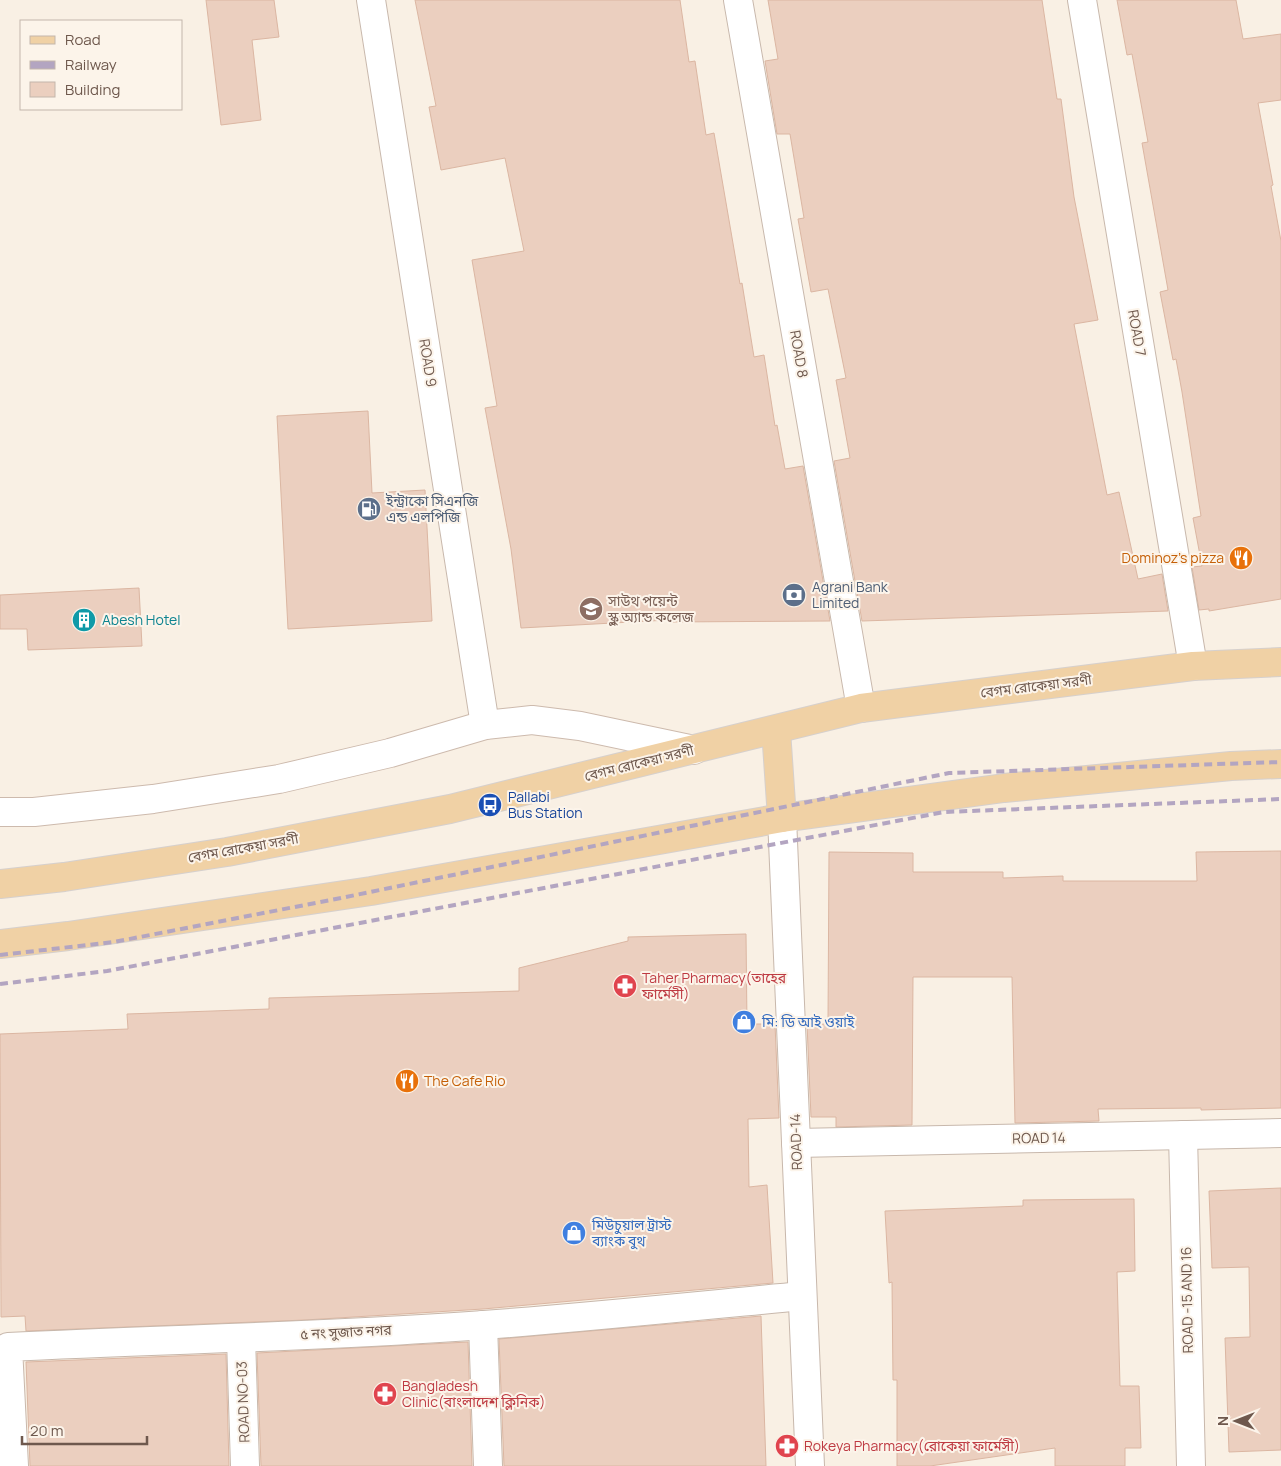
<svg xmlns="http://www.w3.org/2000/svg" width="1281" height="1466" viewBox="0 0 1281 1466" font-family="Manrope,'Noto Sans Bengali',sans-serif">
<style>
.building{fill:#ebcfbf;stroke:#dbb6a2}
.lines{fill:none;stroke-linecap:round;stroke-linejoin:round}
.street-casing{stroke:#c8b8ac;stroke-width:30}
.secondary-casing{stroke:#cdbaad;stroke-width:30}
.primary-casing{stroke:#d6d0cd;stroke-width:30}
.street{stroke:#fff;stroke-width:28}
.secondary{stroke:#fff;stroke-width:28}
.primary{stroke:#f0d1a5;stroke-width:28}
.rail{stroke:#b3a5c1;stroke-width:4;stroke-dasharray:8 5;stroke-linecap:butt}
.labels{text-anchor:middle;stroke-width:4;stroke-linejoin:round;paint-order:stroke}
.street-label{font-size:14px;fill:#6e584d;stroke:#fcf4ea}
.service-label{font-size:14px;fill:#4e5e75;stroke:#fcf4ea;text-anchor:start}
.food-label{font-size:14px;fill:#c56008;stroke:#fcf4ea;text-anchor:end}
.education-label{font-size:14px;fill:#785e54;stroke:#fcf4ea;text-anchor:start}
.culture-label{font-size:14px;fill:#0d838f;stroke:#fcf4ea;text-anchor:start}
.transit-label{font-size:14px;fill:#164399;stroke:#fcf4ea;text-anchor:start}
.health-label{font-size:14px;fill:#be3a42;stroke:#fcf4ea;text-anchor:start}
.shop-label{font-size:14px;fill:#366cbe;stroke:#fcf4ea;text-anchor:start}
</style>
<rect width="100%" height="100%" fill="#f9f0e4"/>
<g class="building">
<path d="M206,0H274L279,37L252,40L261,120L221,125Z"/>
<path d="M415,0H680L689,62L695,61L706,135L714,133L740,284L742,283L754,357L764,355L775,426L777,425L785,469L803,466L830,621L668,622V620L521,628L511,549L485,408L497,406L472,260L524,251L505,158L441,170L429,107L436,106Z"/>
<path d="M768,0H1042L1057,99H1061L1074,197L1098,320L1074,324L1107,495L1119,492L1138,579L1162,574L1168,611L862,621L834,461L850,458L836,380L846,378L828,289L811,292L798,219L804,218L790,134H777L765,61L778,59Z"/>
<path d="M1117,0H1236L1243,39L1281,34V100L1258,103L1273,185L1271,186L1281,241V599L1209,611V609L1199,610L1192,567L1202,566L1193,518L1201,516L1182,392L1176,359L1173,360L1160,292L1168,290L1142,143L1148,142L1132,54L1127,55Z"/>
<path d="M368,411L372,493L425,490L432,621L288,629L277,416Z"/>
<path d="M139,588L142,646L28,650L27,629H0V595Z"/>
<path d="M1281,851V1108L1201,1110V1108L1098,1109L1099,1121L1015,1123L1012,977H913L912,1125L836,1127V1117H811L807,1024H828L829,852L913,853V872H1003V878L1063,876V881H1197L1196,852Z"/>
<path d="M746,934L747,1024H775L779,1118L748,1119L749,1187L767,1185L773,1283L483,1309L305,1320L26,1331L25,1316L1,1317L0,1034L128,1029L127,1014L269,1009V998L519,991V968L628,941V937Z"/>
<path d="M1281,1188V1450L1229,1452L1225,1338L1250,1337L1249,1267L1212,1268L1209,1191Z"/>
<path d="M1134,1199L1135,1271L1117,1272L1120,1386H1139L1141,1448H1125V1466H1055V1448L930,1466H897V1380H893L892,1282L889,1283L885,1211L1023,1206V1200Z"/>
<path d="M761,1316L766,1466H504L499,1339Z"/>
<path d="M468,1342L472,1466H261L257,1353Z"/>
<path d="M226,1354L229,1466H30L26,1362Z"/>
</g>
<g class="lines">
<g class="street-casing">
<g id="street">
<path d="M371,0L485,725"/>
<path d="M738,0L861,708"/>
<path d="M1082,0L1193,666"/>
<path d="M782,818L810,1466"/>
<path d="M1183,1135L1191,1466"/>
<path d="M796,1143L1281,1133"/>
<path d="M483,1325L488,1466"/>
<path d="M241,1338L245,1466"/>
<path d="M14,1466L8,1347C167,1339 325,1337 484,1325C590,1317 696,1306 802,1296"/>
</g>
</g>
<g class="secondary-casing">
<path id="secondary" d="M0,812H34L153,799L279,779L390,753L485,725L532,720L580,726L694,750"/>
</g>
<g class="primary-casing">
<g id="primary">
<path d="M776,730L782,818"/>
<path d="M0,884L64,877L227,852L450,809L861,708L1193,666L1281,662"/>
<path d="M0,944L68,936L371,891L782,818L1004,788L1231,766L1281,764"/>
</g>
</g>
<use href="#street" class="street"/>
<use href="#secondary" class="secondary"/>
<use href="#primary" class="primary"/>
<g class="rail">
<path d="M0,955L114,942L341,898L949,773L1281,762"/>
<path d="M0,984L107,971L944,812L1281,799"/>
</g>
</g>
<defs>
<g id="fuel-disc" transform="scale(1.25)"><circle r="9.5" fill="#5c6f8a" stroke="#fcf4ea"/><path d="M-5.5-6h7V0h2V4h1.3V-2.5L3-4.5l.8-.8L6-3V5H2.5V1h-1V6h-7ZM-4.2-4.7v3.2H.2V-4.7Z" fill="#fff"/></g>
<g id="restaurant-disc" transform="scale(1.25)"><circle r="9.5" fill="#e8710a" stroke="#fcf4ea"/><path d="M-5-6h1v4h1v-4h1v4h1v-4h1v5L-1.5 .5V6h-2V.5L-5-1ZM5-6V6H3V1.5H1.5Q1.5-4 5-6Z" fill="#fff"/></g>
<g id="bank-disc" transform="scale(1.25)"><circle r="9.5" fill="#5c6f8a" stroke="#fcf4ea"/><path d="M-6-4H6V4H-6ZM0-2.3a2.3 2.3 0 1 0 0 4.6a2.3 2.3 0 1 0 0-4.6Z" fill="#fff"/></g>
<g id="school-disc" transform="scale(1.25)"><circle r="9.5" fill="#8d6e63" stroke="#fcf4ea"/><path d="M0-5L7-2L0 1L-7-2ZM-4 1L0 2.5L4 1V4Q0 6-4 4Z" fill="#fff"/></g>
<g id="building-disc" transform="scale(1.25)"><circle r="9.5" fill="#0f9aa8" stroke="#fcf4ea"/><path d="M-4-6H4V6H1V3H-1V6H-4ZM-2.5-4.3h1.7v1.8h-1.7ZM.8-4.3h1.7v1.8H.8ZM-2.5-1h1.7V.8h-1.7ZM.8-1h1.7V.8H.8Z" fill="#fff"/></g>
<g id="bus-disc" transform="scale(1.25)"><circle r="9.5" fill="#1a4fb4" stroke="#fcf4ea"/><path d="M-5-6H5V4H4V6H2V4H-2V6H-4V4H-5ZM-3.5-4V0h7V-4ZM-3.5 1.2v1.5H-2V1.2ZM2 1.2v1.5H3.5V1.2Z" fill="#fff"/></g>
<g id="pharmacy-disc" transform="scale(1.25)"><circle r="9.5" fill="#e0444e" stroke="#fcf4ea"/><path d="M-2-6h4v4h4v4h-4v4h-4v-4h-4v-4h4Z" fill="#fff"/></g>
<g id="shop-disc" transform="scale(1.25)"><circle r="9.5" fill="#3f7fe0" stroke="#fcf4ea"/><path d="M-5-2.5h2.3a2.7 3.5 0 0 1 5.4 0H5L5.5 6h-11ZM-1.5-2.5h3a1.5 2.3 0 0 0-3 0Z" fill="#fff"/></g>
</defs>
<g fill-rule="evenodd">
<use href="#fuel-disc" x="369" y="509"/>
<use href="#restaurant-disc" x="1241" y="558"/>
<use href="#bank-disc" x="794" y="595"/>
<use href="#school-disc" x="591" y="609"/>
<use href="#building-disc" x="84" y="620"/>
<use href="#bus-disc" x="490" y="805"/>
<use href="#pharmacy-disc" x="625" y="986"/>
<use href="#shop-disc" x="744" y="1022"/>
<use href="#restaurant-disc" x="407" y="1081"/>
<use href="#shop-disc" x="574" y="1233"/>
<use href="#pharmacy-disc" x="385" y="1394"/>
<use href="#pharmacy-disc" x="787" y="1446"/>
</g>
<g class="labels">
<g class="street-label">
<text transform="translate(1137 333) rotate(80)" y="5">ROAD 7</text>
<text transform="translate(799 354) rotate(80)" y="5">ROAD 8</text>
<text transform="translate(428 363) rotate(81)" y="5">ROAD 9</text>
<text transform="translate(1036 686) rotate(-7)" y="5">বেগম রোকেয়া সরণী</text>
<text transform="translate(639 763) rotate(-14)" y="5">বেগম রোকেয়া সরণী</text>
<text transform="translate(243 848) rotate(-10)" y="5">বেগম রোকেয়া সরণী</text>
<text transform="translate(1039 1138) rotate(-1)" y="5">ROAD 14</text>
<text transform="translate(796 1142) rotate(-92)" y="5">ROAD-14</text>
<text transform="translate(1187 1300) rotate(-91)" y="5">ROAD -15 AND 16</text>
<text transform="translate(346 1332) rotate(-3)" y="5">৫ নং সুজাত নগর</text>
<text transform="translate(243 1402) rotate(-92)" y="5">ROAD NO-03</text>
</g>
<g class="service-label">
<text x="386" y="506">ইন্ট্রাকো সিএনজি<tspan x="386" dy="16">এন্ড এলপিজি</tspan></text>
<text x="812" y="592">Agrani Bank<tspan x="812" dy="16">Limited</tspan></text>
</g>
<g class="food-label">
<text x="1224" y="563">Dominoz's pizza</text>
<text x="424" y="1086" text-anchor="start">The Cafe Rio</text>
</g>
<g class="education-label">
<text x="608" y="606">সাউথ পয়েন্ট<tspan x="608" dy="16">স্কুল অ্যান্ড কলেজ</tspan></text>
</g>
<g class="culture-label">
<text x="102" y="625">Abesh Hotel</text>
</g>
<g class="transit-label">
<text x="508" y="802">Pallabi<tspan x="508" dy="16">Bus Station</tspan></text>
</g>
<g class="health-label">
<text x="642" y="983">Taher Pharmacy(তাহের<tspan x="642" dy="16">ফার্মেসী)</tspan></text>
<text x="402" y="1391">Bangladesh<tspan x="402" dy="16">Clinic(বাংলাদেশ ক্লিনিক)</tspan></text>
<text x="804" y="1451">Rokeya Pharmacy(রোকেয়া ফার্মেসী)</text>
</g>
<g class="shop-label">
<text x="762" y="1027">মি: ডি আই ওয়াই</text>
<text x="592" y="1230">মিউচুয়াল ট্রাস্ট<tspan x="592" dy="16">ব্যাংক বুথ</tspan></text>
</g>
</g>
<rect x="20" y="20" width="162" height="90" fill="#fcf4ea" stroke="#c3b6ab"/>
<rect x="30" y="36" width="25" height="8" fill="#f0d1a5" stroke="#c3b6ab"/>
<text x="65" y="45" font-size="15" fill="#6e584d">Road</text>
<rect x="30" y="61" width="25" height="8" fill="#b3a5c1" stroke="#c3b6ab"/>
<text x="65" y="70" font-size="15" fill="#6e584d">Railway</text>
<rect x="30" y="82" width="25" height="15" fill="#ebcfbf" stroke="#c3b6ab"/>
<text x="65" y="95" font-size="15" fill="#6e584d">Building</text>
<g transform="translate(1236 1421) rotate(270)" stroke="#fcf4ea" stroke-width="4" paint-order="stroke">
<path d="M0-4L9 19L0 12L-9 19Z" fill="#6e584d"/>
<text y="-8" font-size="14" font-weight="bold" text-anchor="middle" fill="#6e584d">N</text>
</g>
<path d="M22 1436v8h125v-8" fill="none" stroke="#6e584d" stroke-width="2.5"/>
<text x="30" y="1436" font-size="15" fill="#6e584d" stroke="#fcf4ea" stroke-width="4" paint-order="stroke">20 m</text>
</svg>
